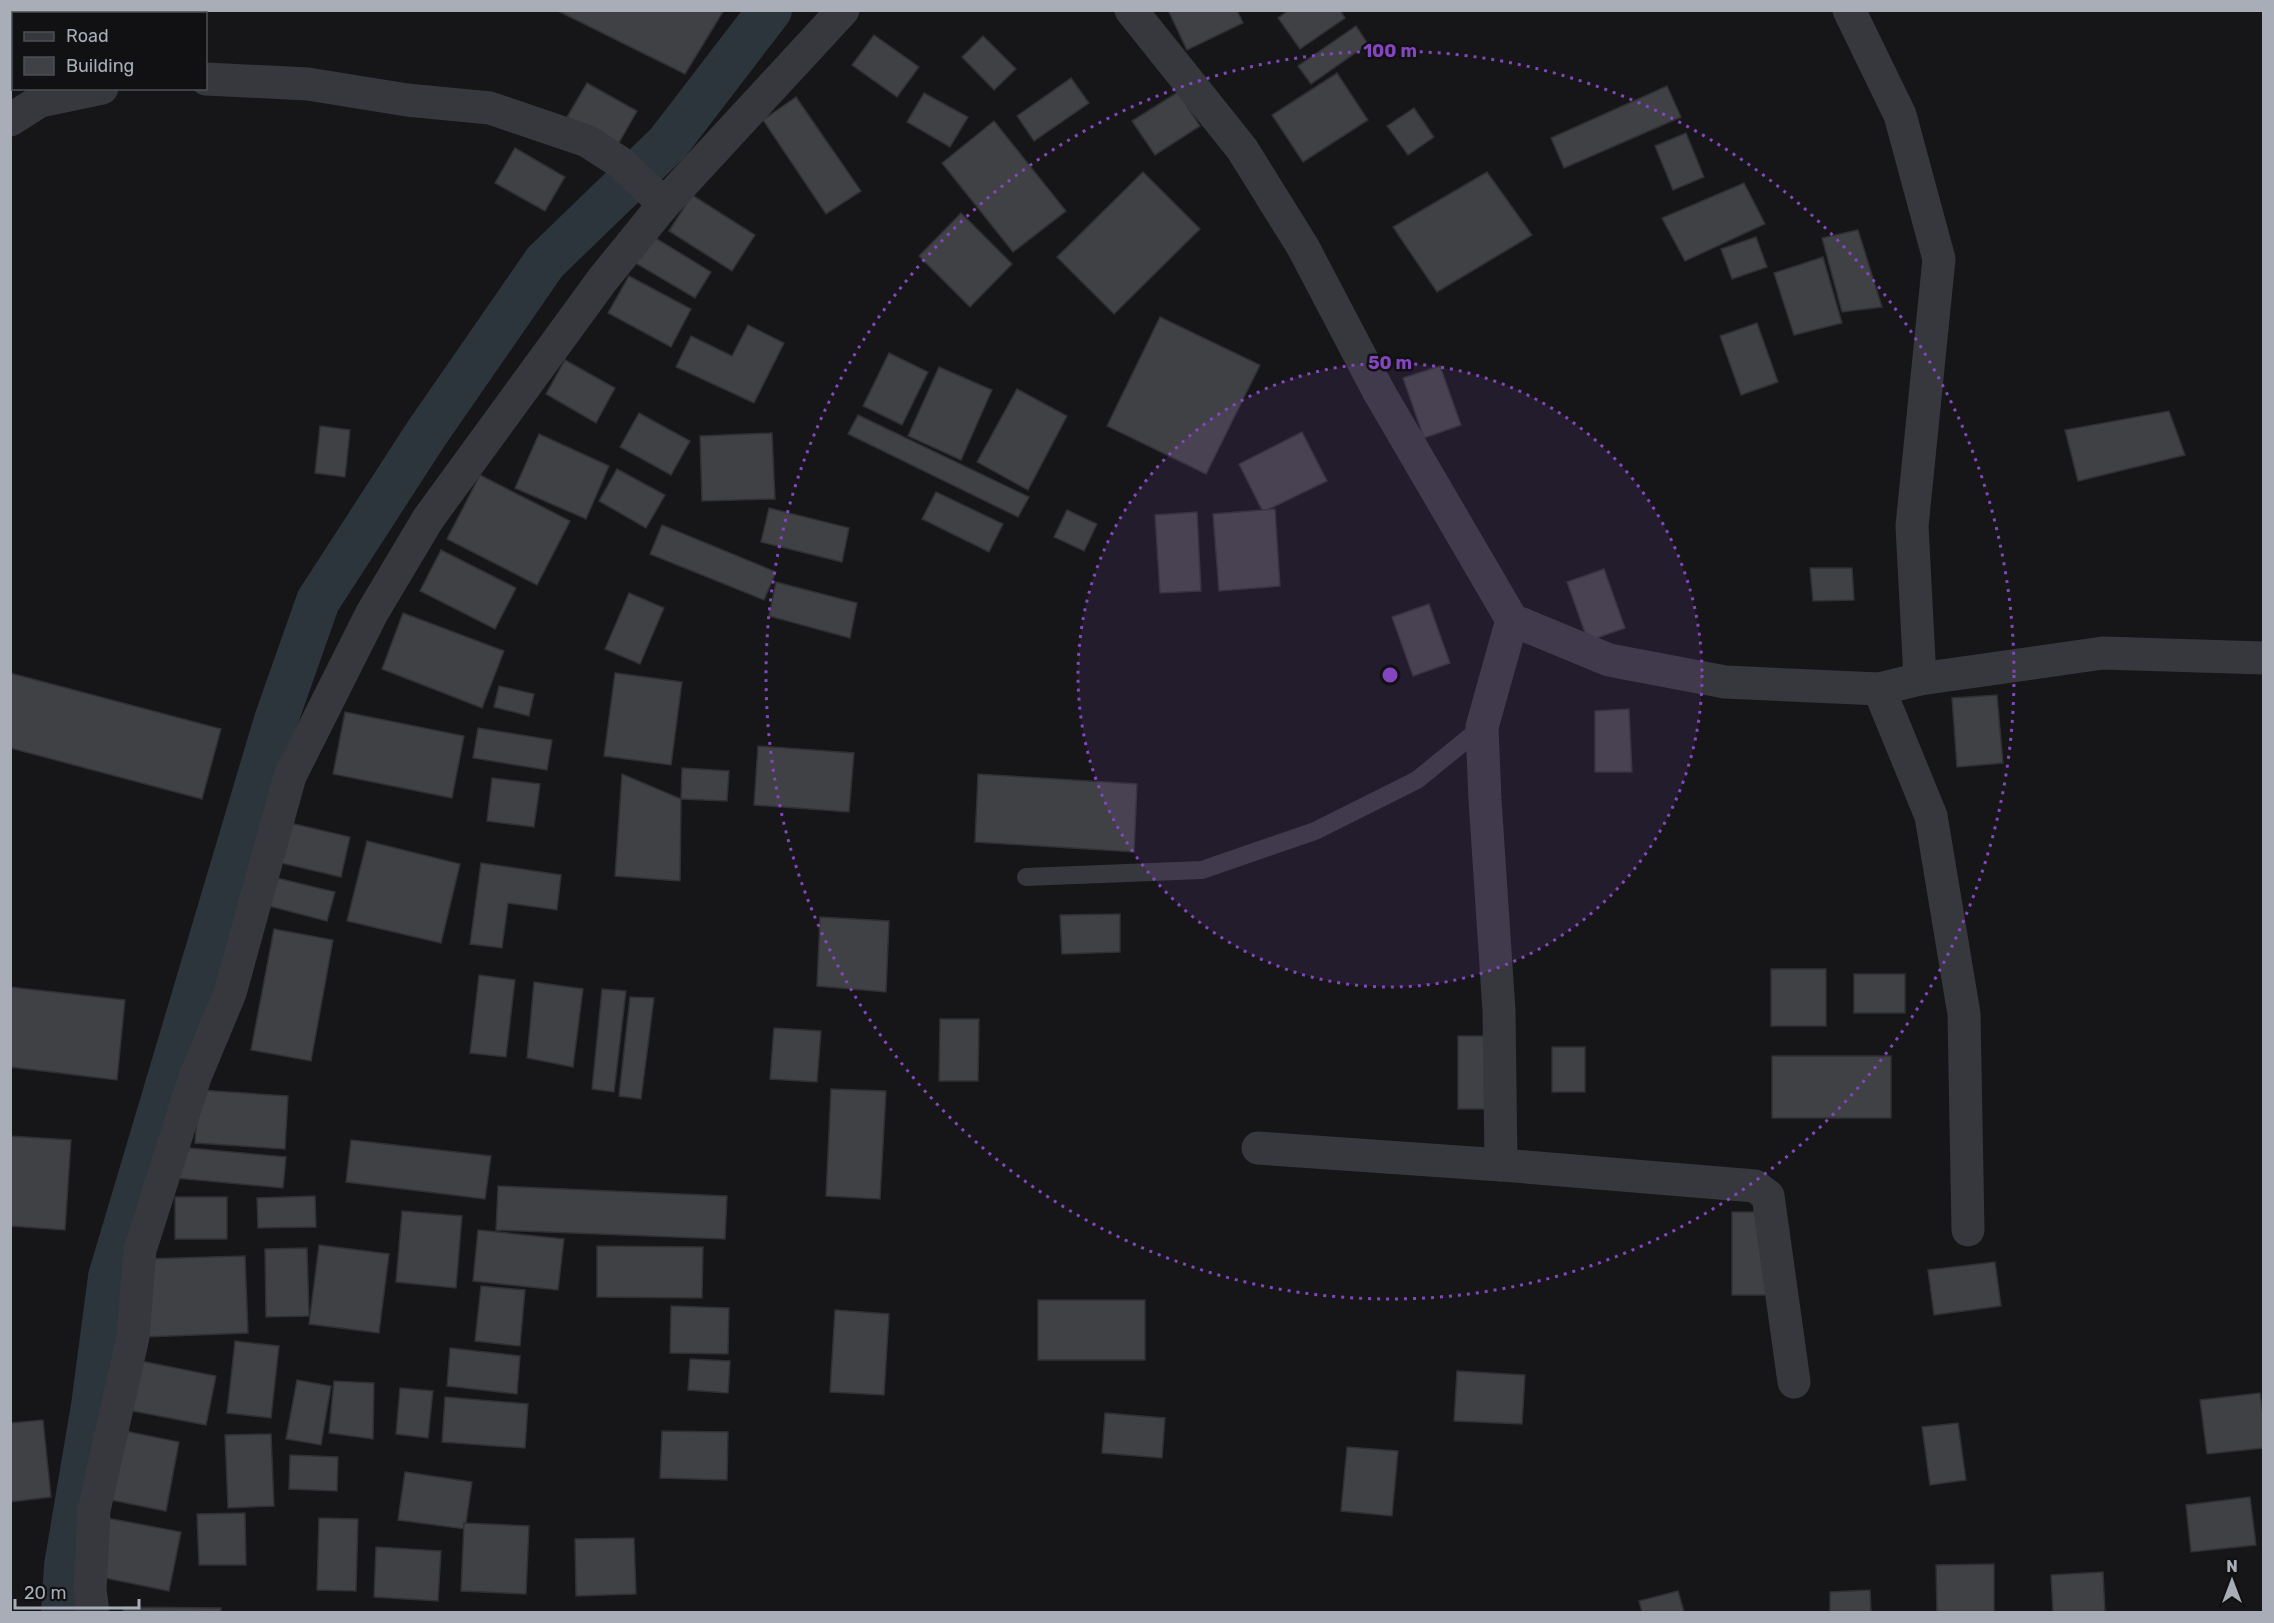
<svg xmlns="http://www.w3.org/2000/svg" width="2274" height="1623" viewBox="0 0 2274 1623" font-family="Rubik,sans-serif">
<style>
.lines{fill:none;stroke-linecap:round;stroke-linejoin:round}
.canal{stroke:#2c353c;stroke-width:44}
.building{fill:#404145;stroke:#303034;stroke-width:1.5}
.service{stroke:#37383d;stroke-width:18}
.minor{stroke:#37383d;stroke-width:33}
.ring{fill:none;stroke:#8446be;stroke-width:3;stroke-dasharray:3 6}
.centre{fill:#8446be;stroke:#111113;stroke-width:3}
.ring-label{font-size:18px;text-anchor:middle;font-weight:bold;fill:#8446be;stroke:#111113;stroke-width:5;stroke-linejoin:round;paint-order:stroke}
</style>
<rect width="100%" height="100%" fill="#161618"/>
<g class="lines">
<path class="canal" d="M63,1612L66,1566L93,1406L110,1277L276,720L318,601L426,434L545,262L668,143L770,10"/>
</g>
<g class="building">
<path d="M78,10H117L118,14H78Z"/>
<path d="M556,10H724L685,74Z"/>
<path d="M1168,10H1237L1243,23L1187,50Z"/>
<path d="M1289,10H1340L1345,18L1300,49L1278,18Z"/>
<path d="M1356,26L1368,44L1311,84L1298,66Z"/>
<path d="M874,35L919,67L897,97L852,65Z"/>
<path d="M983,36L1016,69L994,90L962,57Z"/>
<path d="M1337,73L1368,120L1303,162L1272,115Z"/>
<path d="M1071,78L1089,103L1034,141L1017,116Z"/>
<path d="M587,83L637,111L617,146L567,117Z"/>
<path d="M1667,86L1681,117L1564,168L1551,138Z"/>
<path d="M1178,92L1200,126L1155,155L1132,121Z"/>
<path d="M924,93L968,117L950,147L907,122Z"/>
<path d="M796,97L861,191L826,214L763,120Z"/>
<path d="M1414,108L1434,137L1408,155L1387,126Z"/>
<path d="M994,121L1066,211L1013,252L942,163Z"/>
<path d="M1686,133L1704,177L1673,190L1655,146Z"/>
<path d="M515,148L565,177L545,211L495,183Z"/>
<path d="M1143,172L1200,229L1114,314L1057,257Z"/>
<path d="M1487,172L1532,235L1437,292L1393,227Z"/>
<path d="M1744,183L1765,224L1685,261L1662,218Z"/>
<path d="M692,195L755,235L732,271L669,231Z"/>
<path d="M961,213L1012,264L970,307L919,256Z"/>
<path d="M1858,230L1882,307L1842,312L1822,238Z"/>
<path d="M644,231L711,272L695,298L627,258Z"/>
<path d="M1756,237L1767,267L1732,279L1721,249Z"/>
<path d="M1823,257L1842,323L1794,335L1774,273Z"/>
<path d="M629,276L691,309L671,347L608,313Z"/>
<path d="M1160,317L1260,365L1206,474L1107,426Z"/>
<path d="M1757,323L1778,382L1741,395L1720,336Z"/>
<path d="M748,325L784,343L754,403L676,367L691,336L732,356Z"/>
<path d="M889,353L928,372L902,425L863,406Z"/>
<path d="M565,360L615,388L596,423L546,394Z"/>
<path d="M1440,366L1461,425L1424,438L1403,378Z"/>
<path d="M939,367L992,390L961,460L908,436Z"/>
<path d="M1017,389L1067,416L1028,490L977,462Z"/>
<path d="M2169,411L2185,455L2078,481L2065,430Z"/>
<path d="M639,413L690,441L671,475L620,447Z"/>
<path d="M858,415L1029,497L1018,517L848,434Z"/>
<path d="M320,426L350,430L345,477L315,473Z"/>
<path d="M1302,432L1327,481L1263,512L1239,464Z"/>
<path d="M772,433L775,499L702,501L700,436Z"/>
<path d="M539,434L609,466L586,519L515,488Z"/>
<path d="M617,469L665,495L646,528L599,501Z"/>
<path d="M480,475L570,521L537,585L447,539Z"/>
<path d="M936,492L1003,524L989,552L922,519Z"/>
<path d="M769,508L849,528L842,562L761,542Z"/>
<path d="M1275,509L1280,586L1219,591L1213,514Z"/>
<path d="M1067,510L1097,524L1084,551L1054,537Z"/>
<path d="M1197,512L1201,591L1160,593L1155,515Z"/>
<path d="M662,525L776,572L764,600L650,554Z"/>
<path d="M441,550L516,588L495,629L420,591Z"/>
<path d="M1810,568H1852L1854,600L1813,601Z"/>
<path d="M1604,569L1625,628L1588,641L1567,582Z"/>
<path d="M776,582L857,603L850,638L769,616Z"/>
<path d="M629,593L664,608L640,664L605,649Z"/>
<path d="M1429,604L1450,663L1413,676L1392,617Z"/>
<path d="M403,613L504,651L482,708L382,669Z"/>
<path d="M10,673L221,729L202,799L10,748Z"/>
<path d="M615,673L682,682L671,765L604,756Z"/>
<path d="M499,686L534,694L529,716L494,707Z"/>
<path d="M1997,695L2003,763L1957,767L1952,698Z"/>
<path d="M1629,709L1632,772H1595V711Z"/>
<path d="M345,712L464,736L452,798L333,774Z"/>
<path d="M478,728L552,740L547,770L473,758Z"/>
<path d="M758,746L854,753L849,812L754,805Z"/>
<path d="M682,768L729,771L727,801L681,799Z"/>
<path d="M622,774L681,799L680,881L615,876Z"/>
<path d="M978,774L1137,784L1134,852L975,842Z"/>
<path d="M492,778L540,784L534,827L487,821Z"/>
<path d="M286,822L350,837L341,877L277,862Z"/>
<path d="M367,841L460,864L441,943L347,921Z"/>
<path d="M481,863L561,875L557,910L508,903L502,948L470,944Z"/>
<path d="M273,877L335,892L327,921L265,905Z"/>
<path d="M1120,914V952L1062,954L1060,915Z"/>
<path d="M820,917L889,921L886,992L817,986Z"/>
<path d="M274,929L333,940L311,1061L251,1050Z"/>
<rect x="1771" y="969" width="55" height="57"/>
<rect x="1854" y="974" width="51" height="39"/>
<path d="M479,975L515,980L506,1057L470,1053Z"/>
<path d="M534,982L583,989L573,1067L527,1058Z"/>
<path d="M10,987L125,1000L117,1080L10,1067Z"/>
<path d="M602,989L626,991L614,1092L592,1089Z"/>
<path d="M630,997L654,998L641,1099L619,1096Z"/>
<path d="M940,1019H979L978,1081H939Z"/>
<path d="M774,1028L821,1031L817,1082L770,1079Z"/>
<rect x="1458" y="1036" width="34" height="73"/>
<rect x="1552" y="1047" width="33" height="45"/>
<rect x="1772" y="1056" width="119" height="62"/>
<path d="M831,1089L886,1091L880,1199L826,1196Z"/>
<path d="M199,1090L288,1096L285,1149L195,1143Z"/>
<path d="M10,1136L71,1140L65,1230L10,1226Z"/>
<path d="M351,1140L491,1156L485,1199L346,1182Z"/>
<path d="M179,1147L286,1157L283,1188L176,1178Z"/>
<path d="M498,1186L727,1196L725,1239L496,1230Z"/>
<path d="M315,1196L316,1227L258,1228L257,1198Z"/>
<rect x="175" y="1197" width="52" height="42"/>
<path d="M402,1211L462,1216L456,1288L396,1282Z"/>
<rect x="1732" y="1212" width="35" height="83"/>
<path d="M478,1230L564,1239L558,1290L473,1281Z"/>
<path d="M319,1245L389,1254L379,1333L309,1324Z"/>
<path d="M597,1246L703,1247L702,1298L597,1297Z"/>
<path d="M307,1248L309,1316L266,1317L265,1249Z"/>
<path d="M245,1256L248,1333L145,1337L142,1259Z"/>
<path d="M1995,1262L2001,1306L1934,1315L1928,1270Z"/>
<path d="M481,1286L525,1290L520,1346L475,1341Z"/>
<rect x="1038" y="1300" width="107" height="60"/>
<path d="M671,1306L729,1308L728,1354L670,1353Z"/>
<path d="M835,1310L889,1314L884,1395L830,1392Z"/>
<path d="M235,1341L279,1346L271,1418L227,1413Z"/>
<path d="M450,1348L520,1356L517,1394L447,1386Z"/>
<path d="M131,1359L216,1376L206,1425L122,1409Z"/>
<path d="M690,1359L730,1361L728,1393L688,1390Z"/>
<path d="M1457,1371L1525,1375L1522,1424L1454,1421Z"/>
<path d="M297,1380L331,1386L321,1445L286,1439Z"/>
<path d="M334,1381L374,1383L373,1439L329,1433Z"/>
<path d="M400,1388L433,1391L428,1438L396,1434Z"/>
<path d="M2260,1393L2264,1422V1448L2207,1454L2200,1400Z"/>
<path d="M445,1397L528,1404L525,1448L442,1442Z"/>
<path d="M1105,1413L1165,1418L1162,1458L1102,1453Z"/>
<path d="M43,1420L51,1497L10,1502V1423Z"/>
<path d="M1958,1423L1966,1480L1930,1485L1922,1427Z"/>
<path d="M115,1429L179,1442L166,1511L101,1498Z"/>
<path d="M662,1431L728,1432L727,1480L660,1478Z"/>
<path d="M271,1434L274,1506L228,1508L225,1435Z"/>
<path d="M1347,1447L1398,1451L1392,1516L1341,1511Z"/>
<path d="M290,1455L338,1457L337,1491L289,1489Z"/>
<path d="M405,1472L472,1482L465,1529L398,1520Z"/>
<path d="M2250,1497L2256,1545L2191,1552L2186,1505Z"/>
<path d="M245,1513L246,1565H199L197,1514Z"/>
<path d="M107,1518L181,1532L169,1591L95,1576Z"/>
<path d="M319,1518L358,1519L356,1591L317,1590Z"/>
<path d="M464,1523L529,1526L526,1594L461,1591Z"/>
<path d="M634,1538L636,1594L576,1596L575,1539Z"/>
<path d="M376,1547L441,1551L438,1601L374,1597Z"/>
<path d="M1994,1564V1612H1937L1936,1565Z"/>
<path d="M2103,1572L2105,1612H2053L2051,1575Z"/>
<path d="M1870,1590L1871,1612H1830V1592Z"/>
<path d="M1678,1591L1684,1612H1642L1639,1601Z"/>
<path d="M123,1607L221,1608V1612H123Z"/>
</g>
<g class="lines">
<path class="service" d="M1026,877L1202,870L1315,831L1417,780L1482,727"/>
<g class="minor">
<path d="M1131,10L1242,149L1303,247L1379,392L1512,620L1609,660L1725,682L1879,689L1920,679L2103,653L2264,658"/>
<path d="M1849,10L1900,115L1939,259L1912,526L1920,679"/>
<path d="M206,79L308,84L407,100L490,108L587,141L621,163L664,204"/>
<path d="M10,120L40,101L102,88"/>
<path d="M1879,689L1931,816L1964,1014L1968,1230"/>
<path d="M1258,1148L1501,1165L1755,1186L1768,1196L1794,1382"/>
<path d="M1501,1165L1499,1011L1485,800L1482,727L1512,620"/>
<path d="M93,1612L90,1590L94,1510L133,1337L140,1250L195,1077L230,993L290,776L372,613L428,519L603,279L664,204L843,10"/>
</g>
</g>
<circle cx="1390" cy="675" r="312" fill="#8446be" fill-opacity=".12"/>
<g class="ring">
<circle cx="1390" cy="675" r="312"/>
<circle cx="1390" cy="675" r="624"/>
</g>
<circle cx="1390" cy="675" r="9" class="centre"/>
<g class="ring-label">
<text x="1390" y="57">100 m</text>
<text x="1390" y="369">50 m</text>
</g>
<rect width="2274" height="1623" fill="none" stroke="#a8adb8" stroke-width="24"/>
<rect x="12" y="12" width="195" height="78" fill="#111113" stroke="#4d4f55" stroke-width="1.5"/>
<rect x="24" y="32" width="30" height="9" fill="#37383d" stroke="#4d4f55" stroke-width="1.5"/>
<text x="66" y="42" font-size="18" fill="#a8adb8">Road</text>
<rect x="24" y="57" width="30" height="18" fill="#404145" stroke="#4d4f55" stroke-width="1.5"/>
<text x="66" y="72" font-size="18" fill="#a8adb8">Building</text>
<g transform="translate(2232 1581)" stroke="#111113" stroke-width="4.5" paint-order="stroke">
<path d="M0-4.5L10 22L0 15L-10 22Z" fill="#a8adb8"/>
<text y="-9" font-size="16" font-weight="bold" text-anchor="middle" fill="#a8adb8">N</text>
</g>
<path d="M15 1599v9h124v-9" fill="none" stroke="#a8adb8" stroke-width="3"/>
<text x="24" y="1599" font-size="18" fill="#a8adb8" stroke="#111113" stroke-width="4.5" paint-order="stroke">20 m</text>
</svg>
